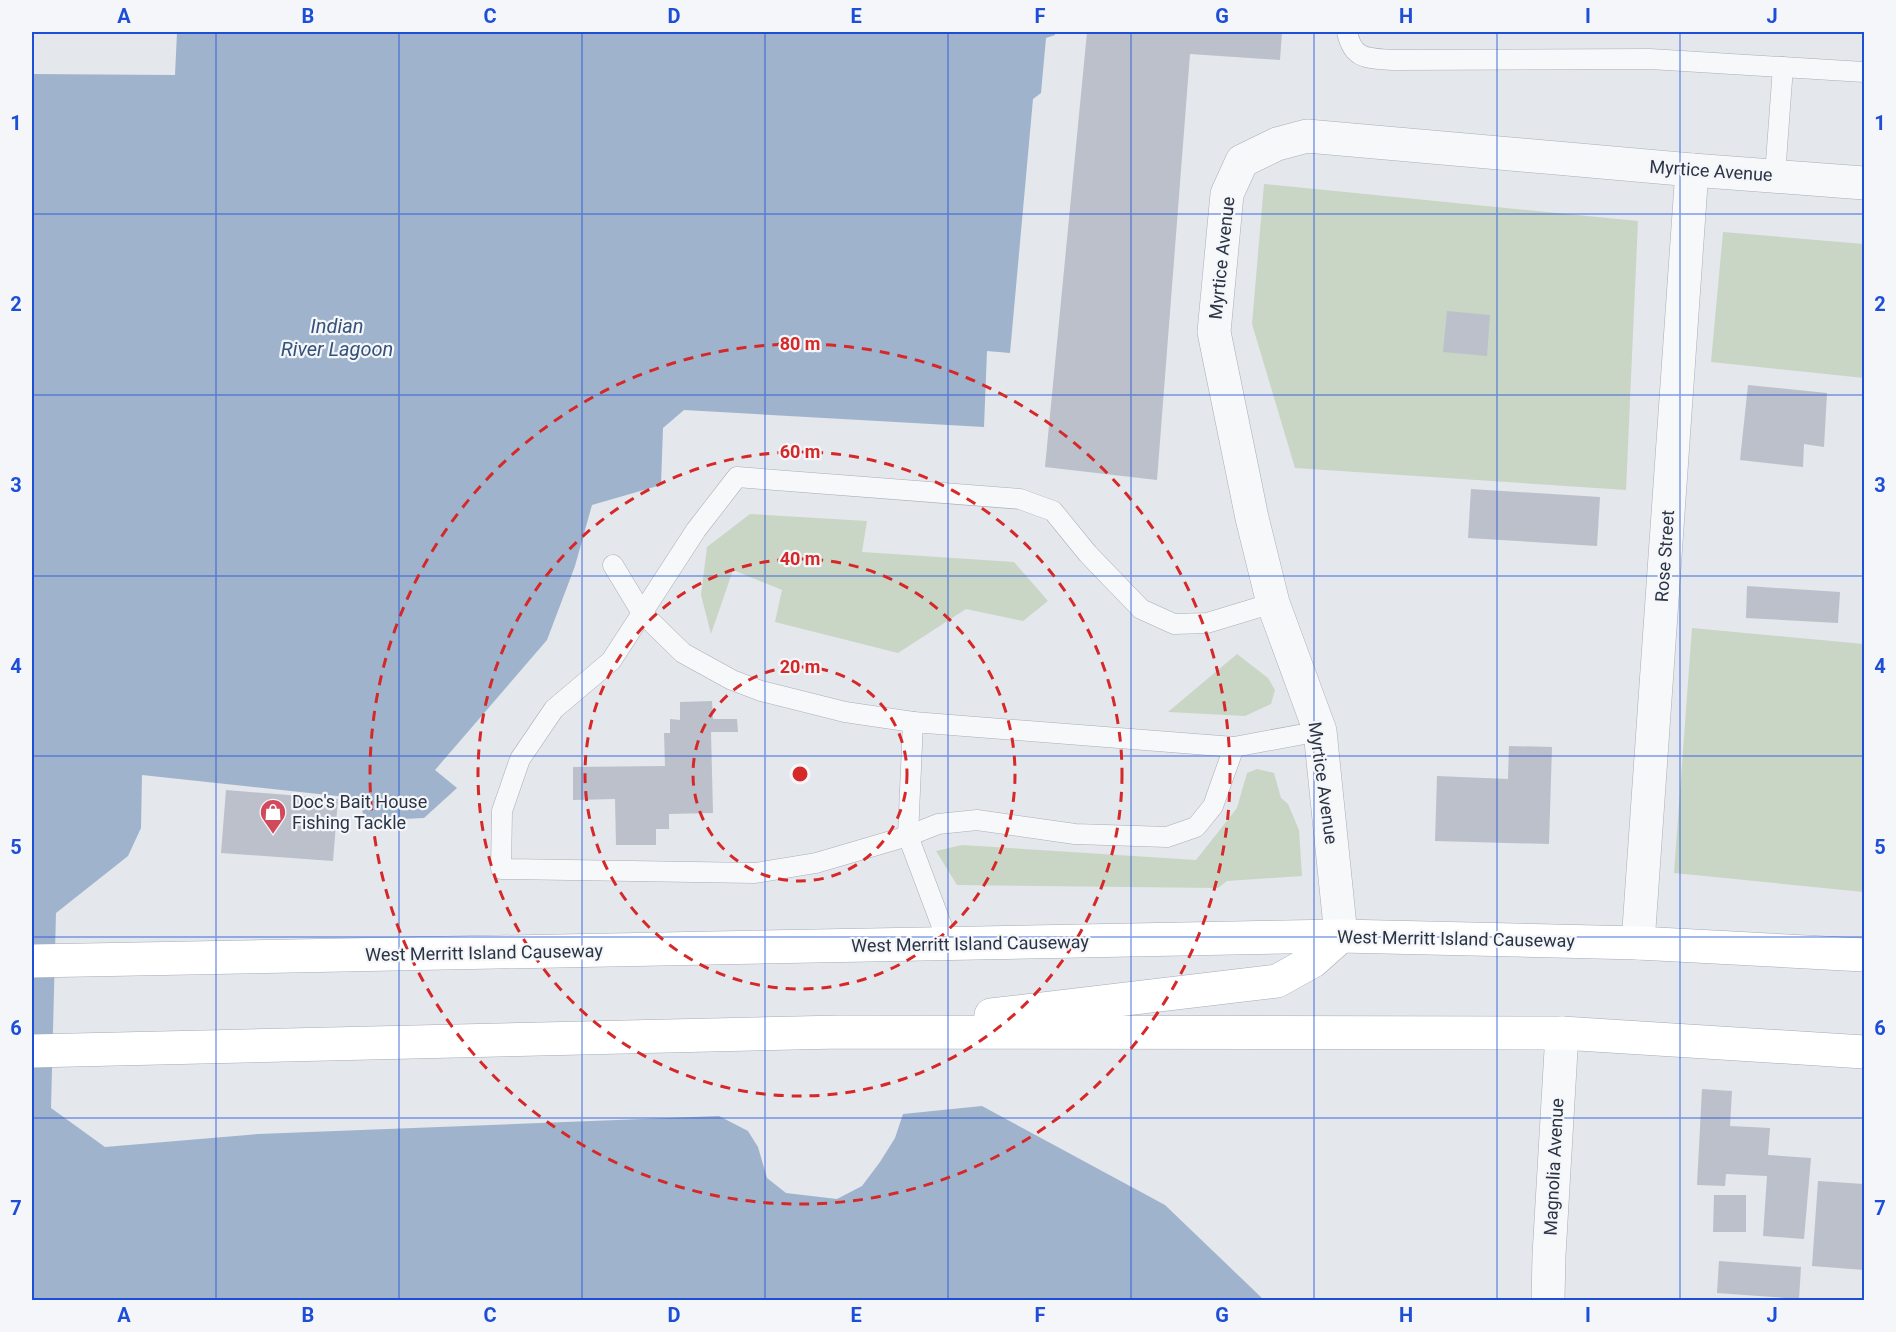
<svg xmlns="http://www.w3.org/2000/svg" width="1896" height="1332" viewBox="0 0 1896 1332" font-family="Roboto,sans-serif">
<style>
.green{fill:#c9d6c5}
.water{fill:#9fb4cc}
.building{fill:#bbc0ca}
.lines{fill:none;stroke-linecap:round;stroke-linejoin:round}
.service-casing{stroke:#a9aeb7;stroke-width:21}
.minor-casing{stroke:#a9aeb7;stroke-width:34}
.primary-casing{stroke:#a3abb8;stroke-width:34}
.service{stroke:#f7f8fa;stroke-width:20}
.minor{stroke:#f7f8fa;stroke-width:33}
.primary{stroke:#fff;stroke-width:33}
.grid{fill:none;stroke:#1d4ed8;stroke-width:1.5;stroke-opacity:0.55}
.ring{fill:none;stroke:#d62828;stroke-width:3;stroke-dasharray:10 8}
.labels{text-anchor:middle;stroke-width:4.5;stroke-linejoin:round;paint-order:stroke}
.street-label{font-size:18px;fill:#2b3445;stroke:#f4f6f9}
.poi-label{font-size:18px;fill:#2b3445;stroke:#f4f6f9;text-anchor:start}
.water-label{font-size:20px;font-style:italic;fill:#34527a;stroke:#f4f6f9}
.centre{fill:#d62828;stroke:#f4f6f9;stroke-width:3}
.ring-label{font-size:18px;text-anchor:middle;font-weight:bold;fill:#d62828;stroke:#f4f6f9;stroke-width:4.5;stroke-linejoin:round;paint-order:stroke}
.neatline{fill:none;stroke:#1d4ed8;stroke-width:2}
.grid-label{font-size:20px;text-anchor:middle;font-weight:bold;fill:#1d4ed8}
</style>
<rect width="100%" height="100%" fill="#e4e7ec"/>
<g class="green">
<path d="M1264,184L1638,221L1626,490L1295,468L1252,324Z"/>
<path d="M1723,232L1864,244V378L1711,362Z"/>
<path d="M750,514L867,521L862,552L1014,562L1048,601L1023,621L966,609L898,653L775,622L782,590L733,570L711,634L701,595L707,547Z"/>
<path d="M1692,628L1864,644V892L1674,873Z"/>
<path d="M1237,654L1268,678L1275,690L1271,704L1245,716L1168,712Z"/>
<path d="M1257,769L1274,773L1281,798L1288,804L1299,830L1302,876L1227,881L1218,888L957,885L936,851L962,845L1196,860L1237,808L1247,773Z"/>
</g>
<path class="water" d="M177,32H1055V35L1046,38L1041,93L1033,99L1010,353L987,351L984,427L684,410L663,428L661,485L592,505L575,566L547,640L435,770L457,788L424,818L363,821L362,801L337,796L142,775L141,828L128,856L56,913L51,1108L105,1147L258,1134L719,1116L748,1131L758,1147L767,1178L786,1193L837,1199L862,1186L880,1162L895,1138L903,1114L982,1106L1165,1205L1264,1300H32V74L175,75Z"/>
<g class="building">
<path d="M1087,32H1282L1280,60L1190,54L1157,480L1045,467Z"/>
<path d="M1447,311L1490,315L1487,356L1443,352Z"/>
<path d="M1748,385L1827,393L1824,447L1804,444L1803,467L1740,460Z"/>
<path d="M1471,489L1600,497L1597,546L1468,538Z"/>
<path d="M1747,586L1840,592L1838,623L1746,618Z"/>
<path d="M712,701L713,719H737L738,732H711L713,813L669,814V829H656V845H616L615,799L573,800V767L665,766L664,733H670V719L680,720V702Z"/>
<path d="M1509,746L1552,747L1549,844L1435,841L1437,776L1508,779Z"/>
<path d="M226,790L338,799L333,861L221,853Z"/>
<path d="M1702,1089L1732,1091L1730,1126L1770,1128L1768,1155L1811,1158L1804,1239L1763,1236L1767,1176L1726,1174L1725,1186L1697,1185Z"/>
<path d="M1818,1181L1864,1184V1270L1812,1266Z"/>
<path d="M1714,1195H1746V1232H1713Z"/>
<path d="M1719,1261L1801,1267L1799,1299L1717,1293Z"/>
</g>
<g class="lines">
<g class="service-casing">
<g id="service">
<path d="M1347,32C1353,60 1367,58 1392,60L1650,59L1864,72"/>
<path d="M1775,175L1783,67"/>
<path d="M613,565L642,613L683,653L732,680L761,691L845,712L913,722"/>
<path d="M1234,747L1213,806L1196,827L1167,837L1075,834L977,820L938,824L908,836L816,863L755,873L501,869L502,811L520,759L554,709L611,661L696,530L737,477L1020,499L1053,511L1088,554L1141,609L1174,624L1207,623L1273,603"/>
<path d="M949,945L908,836L913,722L1234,747L1320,731"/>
</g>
</g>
<g class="minor-casing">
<g id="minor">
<path d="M1341,936L1320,731L1273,603L1252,518L1214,332L1227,194L1242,161L1277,144L1307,136L1692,170L1864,183"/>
<path d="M1638,943L1692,170"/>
<path d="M1548,1300L1549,1255L1562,1033"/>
</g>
</g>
<g class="primary-casing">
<g id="primary">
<path d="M32,961L1341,936L1638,943L1864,955"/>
<path d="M991,1015L1277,981L1313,961L1341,936"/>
<path d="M32,1051L840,1032L1562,1033L1864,1052"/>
</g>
</g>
<use href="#service" class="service"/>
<use href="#minor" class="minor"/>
<use href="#primary" class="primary"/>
</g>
<path class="grid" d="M216,32V1300M399,32V1300M582,32V1300M765,32V1300M948,32V1300M1131,32V1300M1314,32V1300M1497,32V1300M1680,32V1300M32,214H1864M32,395H1864M32,576H1864M32,756H1864M32,937H1864M32,1118H1864"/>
<g class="ring">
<circle cx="800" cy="774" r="107"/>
<circle cx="800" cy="774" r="215"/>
<circle cx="800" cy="774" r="322"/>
<circle cx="800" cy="774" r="430"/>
</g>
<defs>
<g id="shop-pin" transform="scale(1.35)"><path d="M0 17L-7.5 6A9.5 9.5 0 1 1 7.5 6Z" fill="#d1495b" stroke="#f4f6f9"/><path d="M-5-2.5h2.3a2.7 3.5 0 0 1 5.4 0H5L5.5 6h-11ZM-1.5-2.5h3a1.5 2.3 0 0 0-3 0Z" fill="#fff"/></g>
</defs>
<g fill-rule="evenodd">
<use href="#shop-pin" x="273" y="812"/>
</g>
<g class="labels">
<g class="street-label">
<text transform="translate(1711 171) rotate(4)" y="6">Myrtice Avenue</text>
<text transform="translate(1222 258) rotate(-84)" y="6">Myrtice Avenue</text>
<text transform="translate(1665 556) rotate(-86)" y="6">Rose Street</text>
<text transform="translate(1323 783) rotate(82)" y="6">Myrtice Avenue</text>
<text transform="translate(1456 939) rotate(1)" y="6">West Merritt Island Causeway</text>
<text transform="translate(970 944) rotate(-1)" y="6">West Merritt Island Causeway</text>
<text transform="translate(484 953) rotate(-1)" y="6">West Merritt Island Causeway</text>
<text transform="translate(1554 1167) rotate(-87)" y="6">Magnolia Avenue</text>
</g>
<g class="poi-label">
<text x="292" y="808">Doc's Bait House<tspan x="292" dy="21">Fishing Tackle</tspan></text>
</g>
<g class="water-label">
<text x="337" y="333">Indian<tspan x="337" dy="23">River Lagoon</tspan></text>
</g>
</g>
<circle cx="800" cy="774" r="9" class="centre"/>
<g class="ring-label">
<text x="800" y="350">80 m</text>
<text x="800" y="458">60 m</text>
<text x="800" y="565">40 m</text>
<text x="800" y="673">20 m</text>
</g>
<rect width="1896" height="1332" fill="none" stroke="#f4f6f9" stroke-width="66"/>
<rect x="33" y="33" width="1830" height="1266" class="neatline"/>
<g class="grid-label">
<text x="124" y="23">A</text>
<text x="308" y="23">B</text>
<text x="490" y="23">C</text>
<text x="674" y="23">D</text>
<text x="856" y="23">E</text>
<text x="1040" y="23">F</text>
<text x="1222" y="23">G</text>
<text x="1406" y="23">H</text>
<text x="1588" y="23">I</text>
<text x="1772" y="23">J</text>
<text x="16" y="130">1</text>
<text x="1880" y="130">1</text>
<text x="16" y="311">2</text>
<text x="1880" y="311">2</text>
<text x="16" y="492">3</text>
<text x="1880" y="492">3</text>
<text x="16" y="673">4</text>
<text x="1880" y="673">4</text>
<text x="16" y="854">5</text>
<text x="1880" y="854">5</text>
<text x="16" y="1035">6</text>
<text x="1880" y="1035">6</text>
<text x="16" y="1215">7</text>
<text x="1880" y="1215">7</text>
<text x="124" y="1322">A</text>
<text x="308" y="1322">B</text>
<text x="490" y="1322">C</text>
<text x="674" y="1322">D</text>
<text x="856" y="1322">E</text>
<text x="1040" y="1322">F</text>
<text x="1222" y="1322">G</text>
<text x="1406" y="1322">H</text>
<text x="1588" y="1322">I</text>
<text x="1772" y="1322">J</text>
</g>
</svg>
